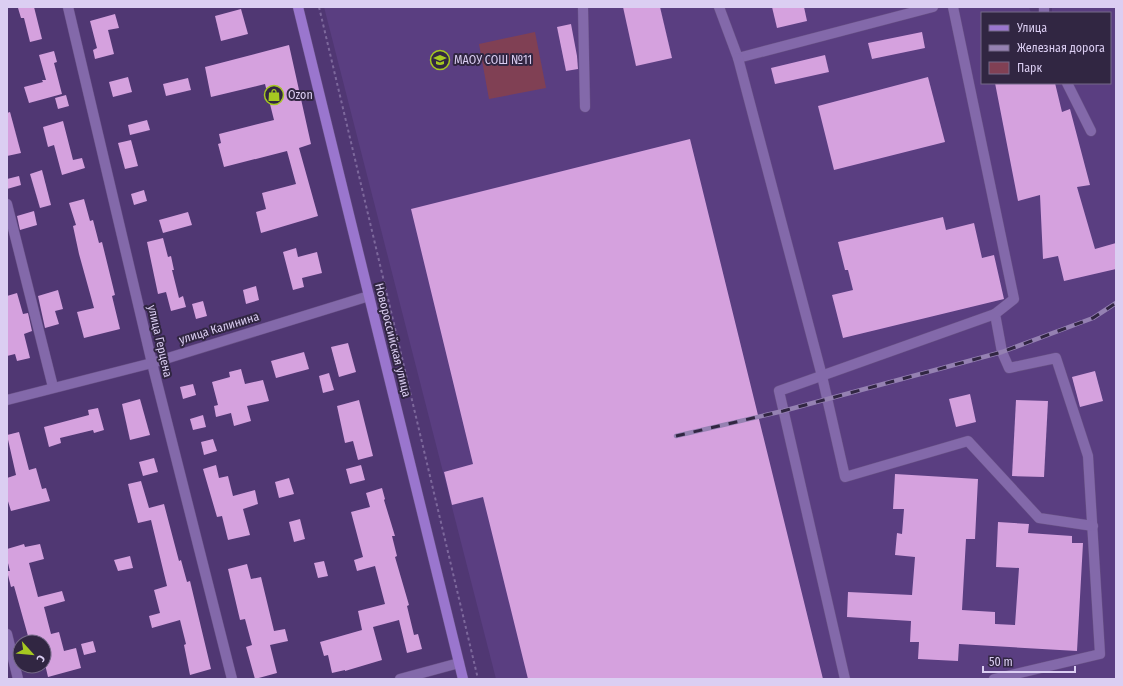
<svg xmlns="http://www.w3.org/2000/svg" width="1123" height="686" viewBox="0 0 1123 686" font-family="'Fira Sans Condensed',sans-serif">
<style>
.built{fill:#5a3e81}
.green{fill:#804054}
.building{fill:#d5a1de}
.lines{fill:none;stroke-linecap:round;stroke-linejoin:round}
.minor-casing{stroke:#685185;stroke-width:11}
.major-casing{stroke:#685185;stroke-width:11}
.path{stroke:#7d689c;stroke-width:2;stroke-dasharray:3 3;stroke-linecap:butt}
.minor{stroke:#8369aa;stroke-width:10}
.major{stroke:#9a76ce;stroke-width:10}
.rail-casing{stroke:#9581b2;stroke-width:4.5}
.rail{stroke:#312642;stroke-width:3;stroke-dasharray:9;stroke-linecap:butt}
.labels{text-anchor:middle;stroke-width:4;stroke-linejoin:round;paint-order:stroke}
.poi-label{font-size:12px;fill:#dbcef2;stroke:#312642;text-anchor:start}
.street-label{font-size:12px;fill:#dbcef2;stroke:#312642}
</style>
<rect width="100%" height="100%" fill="#503773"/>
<path class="built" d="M324,7H1029L1031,13H982V83H1110V13H1052V7H1116V679H496Z"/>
<path class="green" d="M535,32L546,88L489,99L479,44Z"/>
<g class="building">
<path d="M23,7H34L42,39L30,42L24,18H21L18,8Z"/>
<path d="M623,7H660L672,58L636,66Z"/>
<path d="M772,7H804L807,21L777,28Z"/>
<path d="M241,9L248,34L221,41L215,16Z"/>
<path d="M115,14L119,28L108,30L114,54L95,59L93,50L97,48L90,21Z"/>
<path d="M571,24L577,56L578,69L566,71L557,27Z"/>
<path d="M922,32L925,48L872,59L868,43Z"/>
<path d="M289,45L311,144L299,148L318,216L261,233L256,212L266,209L262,193L296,184L287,151L224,167L218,144L221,143L219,134L274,120L265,84L211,97L205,67Z"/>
<path d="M54,51L57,62L54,63L62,94L29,103L24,87L43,82L42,80H46L39,55Z"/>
<path d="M825,55L829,72L775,84L771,68Z"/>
<path d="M128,77L132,92L113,97L109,82Z"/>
<path d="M928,77L945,142L834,170L818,106Z"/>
<path d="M188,78L191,90L166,96L163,84Z"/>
<path d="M995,83H1055L1062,112L1070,109L1090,185L1077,187L1095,249L1116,243V269L1064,281L1058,256L1043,259L1040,195L1018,201Z"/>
<path d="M66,95L69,106L58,109L55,98Z"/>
<path d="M10,112L21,153L7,156V113Z"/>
<path d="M147,120L150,130L130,135L128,125Z"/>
<path d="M63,121L73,160L82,158L85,168L62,175L54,145L48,147L43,127Z"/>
<path d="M690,139L823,679H528L483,497L452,505L444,472L473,464L411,209Z"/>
<path d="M131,140L138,166L125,169L118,143Z"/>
<path d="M42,170L51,205L40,208L30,174Z"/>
<path d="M19,176L21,185L7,189V179Z"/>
<path d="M144,190L147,201L134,205L131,194Z"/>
<path d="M84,199L90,221L93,220L99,243L102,242L115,295L112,296L120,329L84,338L77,312L94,308L79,254L73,226L76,225L69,203Z"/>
<path d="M34,211L37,225L20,230L17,216Z"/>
<path d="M188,212L192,225L163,233L159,220Z"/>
<path d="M943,217L946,230L974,223L982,258L994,255L1004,299L843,338L832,295L853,290L848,270H845L838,242Z"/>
<path d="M163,238L168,257L171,256L174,270H172L179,298L183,296L186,307L171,311L166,292L158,294L147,242Z"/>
<path d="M296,248L298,257L317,252L322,273L302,278L304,287L293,290L283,252Z"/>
<path d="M256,286L259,300L246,304L243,290Z"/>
<path d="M58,290L63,309L55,311L59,324L45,328L38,296Z"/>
<path d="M17,293L23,314L28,313L32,331L24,334L30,358L17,361L15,354L7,356V296Z"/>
<path d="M203,301L207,316L196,319L192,304Z"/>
<path d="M348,343L356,372L339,377L331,347Z"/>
<path d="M304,352L309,369L276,378L271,361Z"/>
<path d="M241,369L245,384L263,380L269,401L247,406L251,421L234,426L231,413L216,417L214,406L218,405L212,382L230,377L229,372Z"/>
<path d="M1095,371L1103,401L1080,407L1072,377Z"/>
<path d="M329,373L334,390L323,393L319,376Z"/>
<path d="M193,384L196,395L183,399L180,387Z"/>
<path d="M970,394L976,422L956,427L949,399Z"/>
<path d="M140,399L150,435L130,440L122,404Z"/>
<path d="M359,400L373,456L358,460L353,441L345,443L337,406Z"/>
<path d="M1016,400L1048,401L1044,477L1012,476Z"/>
<path d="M98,408L104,430L94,433L93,430L60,438L61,443L49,447L44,427L89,415L88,410Z"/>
<path d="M203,415L206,427L193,430L190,419Z"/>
<path d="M19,432L29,470L36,468L42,489L46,488L50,501L11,511L7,498V478L16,475L7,435Z"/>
<path d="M213,439L217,451L204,455L201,442Z"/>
<path d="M154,458L158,472L143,476L139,462Z"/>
<path d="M216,465L219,478L228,476L233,496L255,490L258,504L243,509L250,535L228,540L222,516L217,517L203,469Z"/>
<path d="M361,465L365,480L350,484L346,469Z"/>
<path d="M895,474L978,479L975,539H966L962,610L995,612V624L1015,625L1019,568L996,567L998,522L1029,524L1028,533L1072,536V543H1083L1077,651L959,644L958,661L918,659L919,642H910L911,621L847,617L848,592L912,595L915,557L895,555L897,533L902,534L904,509H893Z"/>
<path d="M289,478L294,494L279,498L275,482Z"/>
<path d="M141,481L149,508L164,504L179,561L181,560L187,582L190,581L211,669L190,675L184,645L186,644L180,620L152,628L149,616L160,613L154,590L167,586L151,520L138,523L131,497L128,484Z"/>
<path d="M382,488L385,499L384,500L395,536H392L397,556L395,557L409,605L407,606L414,635L418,634L422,649L407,653L399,620L373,627L382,660L345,671V670L332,673L328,655L324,656L320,642L362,630L358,611L385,604L375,566L357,571L354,560L363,557L351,512L370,507L366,493Z"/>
<path d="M300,519L305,539L294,542L289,522Z"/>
<path d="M24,544L25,547L40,544L44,559L29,563L38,597L62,591L65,601L44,607L51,634L59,632L64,651L76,648L81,668L48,677L44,660V642H34L32,635L28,636L14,586L11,587L7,571H10L7,559V549Z"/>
<path d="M130,556L133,568L118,571L114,560Z"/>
<path d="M324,561L328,576L318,578L314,563Z"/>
<path d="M247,564L251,579L261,577L274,631L285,629L288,641L270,645L277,673L255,679L246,647L252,645L245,619L240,620L228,569Z"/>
<path d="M93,641L96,652L84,655L81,644Z"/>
</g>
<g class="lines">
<g class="minor-casing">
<g id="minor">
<path d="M68,7L152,363L232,679"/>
<path d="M583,7L585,107"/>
<path d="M719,7L738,58L933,7"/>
<path d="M953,7L1014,299L995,314L1002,352L1009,368L1056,358L1088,456L1100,654L994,679"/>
<path d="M1044,7V13"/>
<path d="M738,58L822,376L845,477L968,441L1039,518L1093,526"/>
<path d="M1067,83L1091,131"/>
<path d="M7,204L53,387"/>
<path d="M7,400L152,363L369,296"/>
<path d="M7,634L18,679"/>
<path d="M400,679L459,663"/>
<path d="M845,679L779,391L995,314"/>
</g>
</g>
<g class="major-casing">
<path id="major" d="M298,7L463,679"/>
</g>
<path class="path" d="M319,7L478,679"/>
<use href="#minor" class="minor"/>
<use href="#major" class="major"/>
<g class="rail-casing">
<path id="rail" d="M676,436L783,411L1002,352L1093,318L1116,303"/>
</g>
<use href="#rail" class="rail"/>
</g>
<defs>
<g id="school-ring" transform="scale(1)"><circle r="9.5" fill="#312642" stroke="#a6c821" stroke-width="1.5"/><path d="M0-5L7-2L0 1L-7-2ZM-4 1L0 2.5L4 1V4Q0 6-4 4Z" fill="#a6c821"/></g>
<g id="shop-ring" transform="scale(1)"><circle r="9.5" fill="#312642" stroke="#a6c821" stroke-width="1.5"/><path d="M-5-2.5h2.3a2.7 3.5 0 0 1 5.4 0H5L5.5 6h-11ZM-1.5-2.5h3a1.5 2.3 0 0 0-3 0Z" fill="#a6c821"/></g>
</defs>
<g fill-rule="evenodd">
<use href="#school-ring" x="440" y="60"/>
<use href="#shop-ring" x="274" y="95"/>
</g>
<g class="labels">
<g class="poi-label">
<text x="454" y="64">МАОУ СОШ №11</text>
<text x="288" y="99">Ozon</text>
</g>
<g class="street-label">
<text transform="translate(219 328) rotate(-17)" y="4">улица Калинина</text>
<text transform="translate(393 340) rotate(76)" y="4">Новороссийская улица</text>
<text transform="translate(160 341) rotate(77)" y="4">улица Герцена</text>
</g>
</g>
<rect width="1123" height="686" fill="none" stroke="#dbcef2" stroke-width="16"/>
<rect x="981" y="12" width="130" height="72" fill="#312642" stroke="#756988"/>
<rect x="989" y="25" width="20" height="6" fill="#9a76ce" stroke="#756988"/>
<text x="1017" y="32" font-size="12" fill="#dbcef2">Улица</text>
<rect x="989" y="45" width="20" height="6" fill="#9581b2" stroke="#756988"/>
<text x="1017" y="52" font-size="12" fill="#dbcef2">Железная дорога</text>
<rect x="989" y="62" width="20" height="12" fill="#804054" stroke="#756988"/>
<text x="1017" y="72" font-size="12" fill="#dbcef2">Парк</text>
<g transform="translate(32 654) rotate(117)"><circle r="19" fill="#312642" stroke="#756988"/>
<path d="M0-3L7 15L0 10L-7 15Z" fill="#a6c821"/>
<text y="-6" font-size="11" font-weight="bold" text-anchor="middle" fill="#dbcef2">С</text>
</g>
<path d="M983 666v6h92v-6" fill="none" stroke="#dbcef2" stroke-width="2"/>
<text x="989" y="666" font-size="12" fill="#dbcef2" stroke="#312642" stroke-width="3" paint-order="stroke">50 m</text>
</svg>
